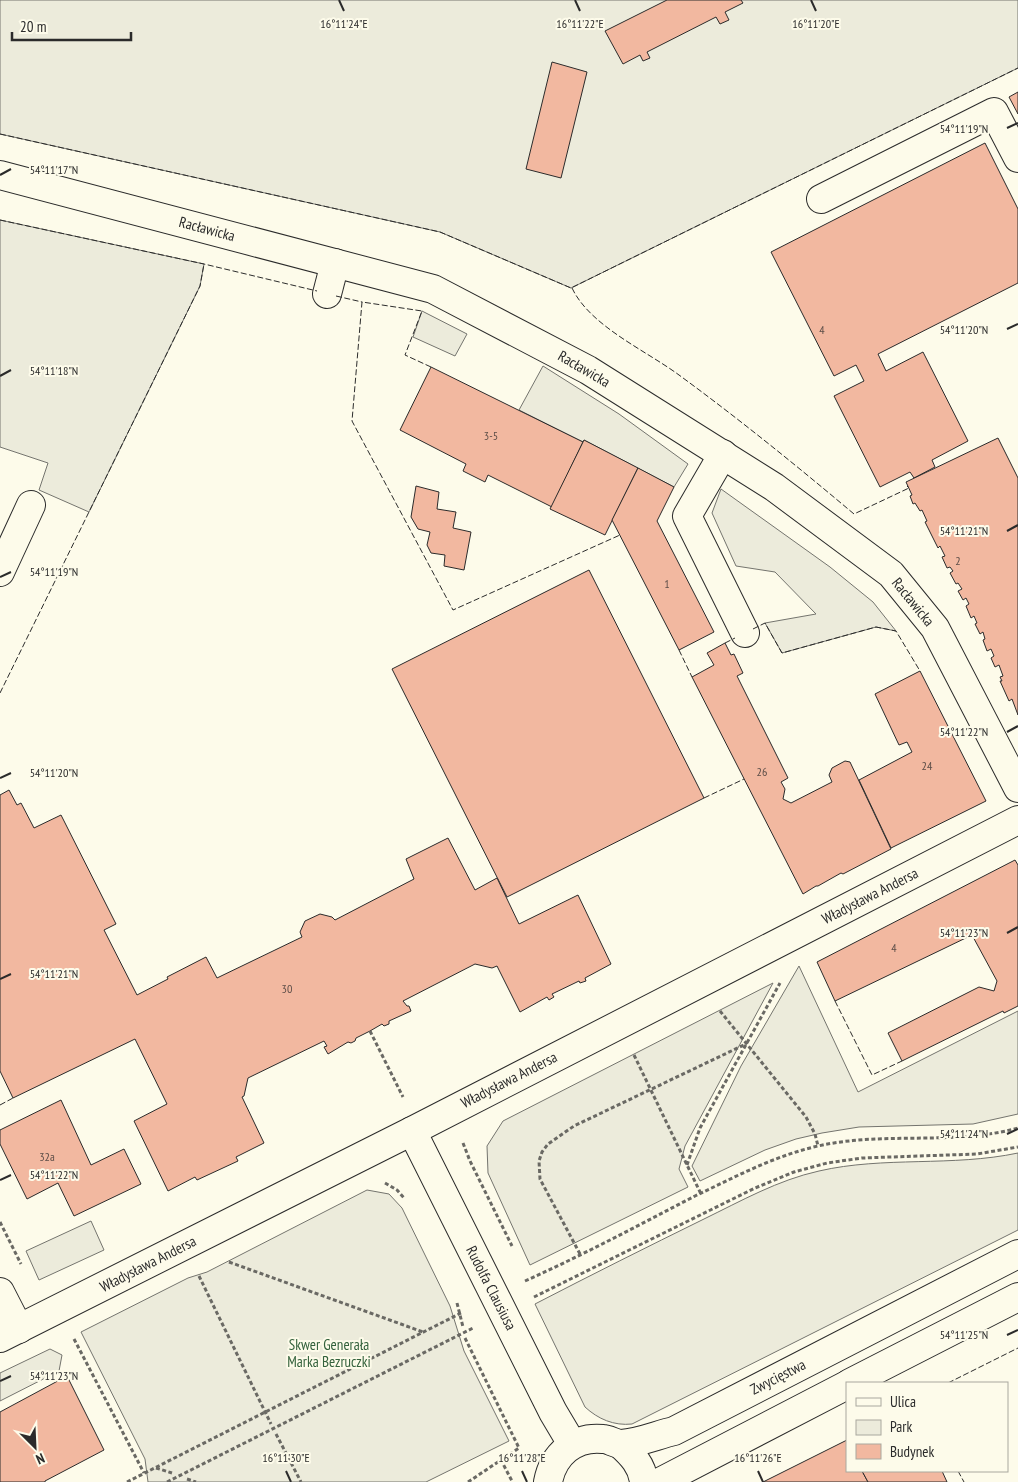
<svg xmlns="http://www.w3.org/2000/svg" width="1018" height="1482" viewBox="0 0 1018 1482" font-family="'PT Sans Narrow',sans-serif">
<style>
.green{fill:#ecebdb;stroke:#74746e}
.building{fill:#f2b8a0;stroke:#2b2b2b}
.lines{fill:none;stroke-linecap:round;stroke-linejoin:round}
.minor-casing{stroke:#2b2b2b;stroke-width:30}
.path{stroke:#6a6964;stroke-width:3;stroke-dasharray:4 2.5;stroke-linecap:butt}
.minor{stroke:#fdfbea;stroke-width:28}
.fence{stroke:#2b2b2b;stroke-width:1;stroke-dasharray:6 2.5;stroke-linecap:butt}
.ticks{fill:none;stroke:#2b2b2b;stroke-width:2}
.labels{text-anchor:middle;stroke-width:4;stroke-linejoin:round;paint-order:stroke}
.number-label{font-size:12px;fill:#5d4e48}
.street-label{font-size:15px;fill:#2b2b2b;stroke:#fdfbea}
.park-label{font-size:15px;fill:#34623c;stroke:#fdfbea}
.ticks-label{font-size:12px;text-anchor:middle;fill:#2b2b2b;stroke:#fdfbea;stroke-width:4;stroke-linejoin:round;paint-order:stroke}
</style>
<rect width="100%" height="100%" fill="#fdfbea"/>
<g class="green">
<path d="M0,0H1018V68L571,288L440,232L0,134Z"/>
<path d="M0,220L204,264L200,286L89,512L39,490L48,463L0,447Z"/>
<path d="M422,311L467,334L455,356L413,337Z"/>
<path d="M543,366L619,414L688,464L674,487L584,440L583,442L519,410Z"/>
<path d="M721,489L830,567L873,602L896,631L876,627L782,653L765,623L816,614L775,572L736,566L712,513Z"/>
<path d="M799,966L858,1092L1018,1011V1114L973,1124L859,1127L822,1133L796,1139L765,1150L700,1181L692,1166L741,1066Z"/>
<path d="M773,983L685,1146L679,1169L688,1187L530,1265L488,1173L487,1146L503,1121Z"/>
<path d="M1018,1153V1230L632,1424C614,1426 598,1419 585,1407L535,1304C591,1275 647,1247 704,1219C741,1201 778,1180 819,1171C884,1156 952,1167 1018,1153Z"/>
<path d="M367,1190L389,1194L402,1208L450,1306L464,1351L509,1441L426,1482H148L145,1459L81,1332L188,1278L207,1272Z"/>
<path d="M91,1221L104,1250L39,1280L26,1251Z"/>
<path d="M50,1349L62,1355L59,1371L0,1401V1373Z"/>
</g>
<g class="building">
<path d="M667,0H741L743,3L725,12L729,20L720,24L716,17L647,52L650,58L643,61L640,55L623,64L605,31Z"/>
<path d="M552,62L587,72L561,178L526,169Z"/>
<path d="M1018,92V114L1009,97Z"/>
<path d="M985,143L1018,209V283L878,354L886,371L923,352L968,441L932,460L935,467L914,478L910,472L880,487L834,396L864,381L856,365L834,376L771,252Z"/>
<path d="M431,367L583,442L552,507L488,475L485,482L463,471L466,464L400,430Z"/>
<path d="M998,438L1018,478V715L1012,699L1009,701L1000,681H1002L1000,677L1003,676L999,665L995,667L991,658L994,656L991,649L987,651L983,640L985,639L983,632L980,634L975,624L977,623L974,616L971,618L966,606L969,604L966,598L963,600L958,591L962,589L958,583L956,584L950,573L953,571L950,567L947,568L942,557L945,556L940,546L938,548L925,522L927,521L922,510L920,511L915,503L913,504L910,496L912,495L906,482Z"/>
<path d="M584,440L638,468L605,535L550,509Z"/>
<path d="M638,468L674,487L657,521L714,632L679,650L612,520Z"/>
<path d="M416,486L439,492L437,509L456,512L453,528L471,532L464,570L444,566L445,555L431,553L427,545L430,532L418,529L411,517Z"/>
<path d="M589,570L704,798L507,897L392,669Z"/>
<path d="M725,643L731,655L734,654L743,673L737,676L788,778L781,782L785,789L783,799L791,803L832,782L829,775L832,768L845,761L850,762L891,849L843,874L841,873L818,886H816L803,894L692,677L714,665L707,653Z"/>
<path d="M920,671L986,801L891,848L859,780L912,752L907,742L899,745L875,694Z"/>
<path d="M9,790L17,805L21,803L34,828L61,815L116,924L104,930L137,995L168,979L167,977L206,957L217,978L302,937L300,932L305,921L320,914L332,917L335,920L414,879L406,859L448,838L475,890L497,878L519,924L578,895L611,964L585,978L586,981L580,983L579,981L552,994L554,997L549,1000L547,997L520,1012L497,966L492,968L475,964L403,1001L407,1006H409L411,1011L389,1021V1024L384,1026L382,1024L370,1031L356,1038L355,1041L351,1043L348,1042L328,1054L324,1047L327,1046L324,1041L248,1078L244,1096L242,1097L264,1143L236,1157L238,1161L197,1180L195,1177L168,1191L134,1121L167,1104L135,1039L13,1098L0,1071V795Z"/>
<path d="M1015,860L1018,865V1006L1004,1013L1003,1011L902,1061L888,1033L979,987L994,991L997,981L972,935L835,1001L817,962Z"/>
<path d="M61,1100L91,1165L124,1149L141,1184L74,1216L58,1183L27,1199L0,1144V1130Z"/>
<path d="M67,1376L104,1450L45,1481V1482H0V1412Z"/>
<path d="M847,1440V1471H862L868,1482H763Z"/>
<path d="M862,1471H942L947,1482H868Z"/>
</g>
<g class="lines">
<g class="minor-casing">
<g id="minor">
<path d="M0,175L433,289L588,370L774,487L891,574L935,628L1018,788"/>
<path d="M821,199L994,112L1018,158"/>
<path d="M327,294L335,263"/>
<path d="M723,454L687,516L745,633"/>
<path d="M0,572L31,505"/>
<path d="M412,1131L553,1412L572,1444"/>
<path d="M0,1292L19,1329"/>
<path d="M0,1338L412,1131L1018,820"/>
<path d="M850,1383L1018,1297"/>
<path d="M620,1444C632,1455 642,1465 644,1482"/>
<path d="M548,1482C553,1455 574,1436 603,1439C609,1439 615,1444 621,1444C639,1443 657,1435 674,1431L1018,1254"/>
<path d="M660,1482L847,1385"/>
</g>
</g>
<g class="path">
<path d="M720,1011L806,1117L815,1134L818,1146"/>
<path d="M370,1031L403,1097"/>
<path d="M634,1055L701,1194"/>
<path d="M463,1143L470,1161L512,1246"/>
<path d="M687,1165L700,1128L780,983"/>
<path d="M385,1183L397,1190L405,1199"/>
<path d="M0,1222L21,1264"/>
<path d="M580,1254L540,1179L539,1161L542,1152L548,1144L574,1126L746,1044"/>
<path d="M229,1262L423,1332"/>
<path d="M199,1276L271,1424"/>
<path d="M525,1281C583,1255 639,1225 695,1196C735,1177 774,1156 818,1146C884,1131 953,1146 1018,1128"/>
<path d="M534,1297L755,1188L794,1172L827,1163L862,1158L977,1154L1018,1147"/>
<path d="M457,1303L463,1327"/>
<path d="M465,1338L519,1448L501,1460"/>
<path d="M74,1339L144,1473"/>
<path d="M276,1434L301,1482"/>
<path d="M156,1468L172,1473"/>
<path d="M187,1479L196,1482"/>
<path d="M127,1482L461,1313"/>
<path d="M167,1482L473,1328"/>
<path d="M468,1482L501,1460L512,1481"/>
</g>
<use href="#minor" class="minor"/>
<g class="fence">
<path d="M0,134L440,232L571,288L1018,68"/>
<path d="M0,220L204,264L317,291"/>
<path d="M572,288C590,326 645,350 679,375C739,419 797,466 854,514L909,488L907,486"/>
<path d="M336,296L362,302"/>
<path d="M431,367L405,355L422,311L362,302L352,421L453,610L620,535"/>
<path d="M753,629L765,623L782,653L876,627L896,631L920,671"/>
<path d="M725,643L735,638"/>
<path d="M679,650L692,677"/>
<path d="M0,693L200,286L204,264"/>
<path d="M704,798L744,779"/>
<path d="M835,1001L872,1075L902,1061"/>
<path d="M0,1105L13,1098"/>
<path d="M948,1383L1018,1348"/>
<path d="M958,1471L964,1482"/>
</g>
</g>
<path class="ticks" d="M339,0L344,11M575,0L580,11M811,0L816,11M1007,128L1018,123M0,175L11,169M1007,329L1018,324M0,376L11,370M1007,531L1018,525M0,577L11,572M1007,732L1018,726M0,778L11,773M1007,933L1018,927M0,979L11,974M1007,1134L1018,1129M0,1180L11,1175M1007,1335L1018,1330M0,1381L11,1376M286,1471L291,1482M522,1471L527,1482M758,1471L763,1482"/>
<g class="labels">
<g class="number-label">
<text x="822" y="334">4</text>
<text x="491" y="440">3-5</text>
<text x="958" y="565">2</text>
<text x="667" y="588">1</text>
<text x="927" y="770">24</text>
<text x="762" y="776">26</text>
<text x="894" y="952">4</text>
<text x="287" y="993">30</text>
<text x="47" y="1161">32a</text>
</g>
<g class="street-label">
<text transform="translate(207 229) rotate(15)" y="5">Racławicka</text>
<text transform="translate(584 369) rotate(30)" y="5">Racławicka</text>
<text transform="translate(913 602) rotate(51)" y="5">Racławicka</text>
<text transform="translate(870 896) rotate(-27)" y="5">Władysława Andersa</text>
<text transform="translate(509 1080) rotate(-27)" y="5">Władysława Andersa</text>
<text transform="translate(148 1264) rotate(-27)" y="5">Władysława Andersa</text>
<text transform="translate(491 1288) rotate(63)" y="5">Rudolfa Clausiusa</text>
<text transform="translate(778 1377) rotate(-27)" y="5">Zwycięstwa</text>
</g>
<g class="park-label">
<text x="329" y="1350">Skwer Generała<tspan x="329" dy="17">Marka Bezruczki</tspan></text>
</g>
</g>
<g class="ticks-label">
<text x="344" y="28">16°11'24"E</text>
<text x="580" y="28">16°11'22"E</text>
<text x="816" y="28">16°11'20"E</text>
<text x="964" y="133">54°11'19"N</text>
<text x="54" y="174">54°11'17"N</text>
<text x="964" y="334">54°11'20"N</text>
<text x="54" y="375">54°11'18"N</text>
<text x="964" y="535">54°11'21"N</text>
<text x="54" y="576">54°11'19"N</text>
<text x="964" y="736">54°11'22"N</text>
<text x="54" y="777">54°11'20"N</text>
<text x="964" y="937">54°11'23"N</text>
<text x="54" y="978">54°11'21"N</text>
<text x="964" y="1138">54°11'24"N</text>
<text x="54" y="1179">54°11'22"N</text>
<text x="964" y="1339">54°11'25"N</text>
<text x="54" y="1380">54°11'23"N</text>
<text x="286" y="1462">16°11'30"E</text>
<text x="522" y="1462">16°11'28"E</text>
<text x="758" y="1462">16°11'26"E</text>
</g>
<rect x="846" y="1382" width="162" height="90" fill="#fdfbea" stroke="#a9a89e"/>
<rect x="856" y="1398" width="25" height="8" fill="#fdfbea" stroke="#a9a89e"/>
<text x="890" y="1407" font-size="15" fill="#2b2b2b">Ulica</text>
<rect x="856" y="1420" width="25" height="15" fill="#ecebdb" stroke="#a9a89e"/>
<text x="890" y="1432" font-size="15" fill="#2b2b2b">Park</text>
<rect x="856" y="1444" width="25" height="15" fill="#f2b8a0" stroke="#a9a89e"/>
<text x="890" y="1457" font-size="15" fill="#2b2b2b">Budynek</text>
<g transform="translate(35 1447) rotate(156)" stroke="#fdfbea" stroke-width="4" paint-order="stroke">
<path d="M0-4L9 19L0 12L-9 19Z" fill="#2b2b2b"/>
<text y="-8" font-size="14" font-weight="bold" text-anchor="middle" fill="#2b2b2b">N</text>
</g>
<path d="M12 32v8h119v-8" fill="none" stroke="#2b2b2b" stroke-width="2.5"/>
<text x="20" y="32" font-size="15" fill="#2b2b2b" stroke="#fdfbea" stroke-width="4" paint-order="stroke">20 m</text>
</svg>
